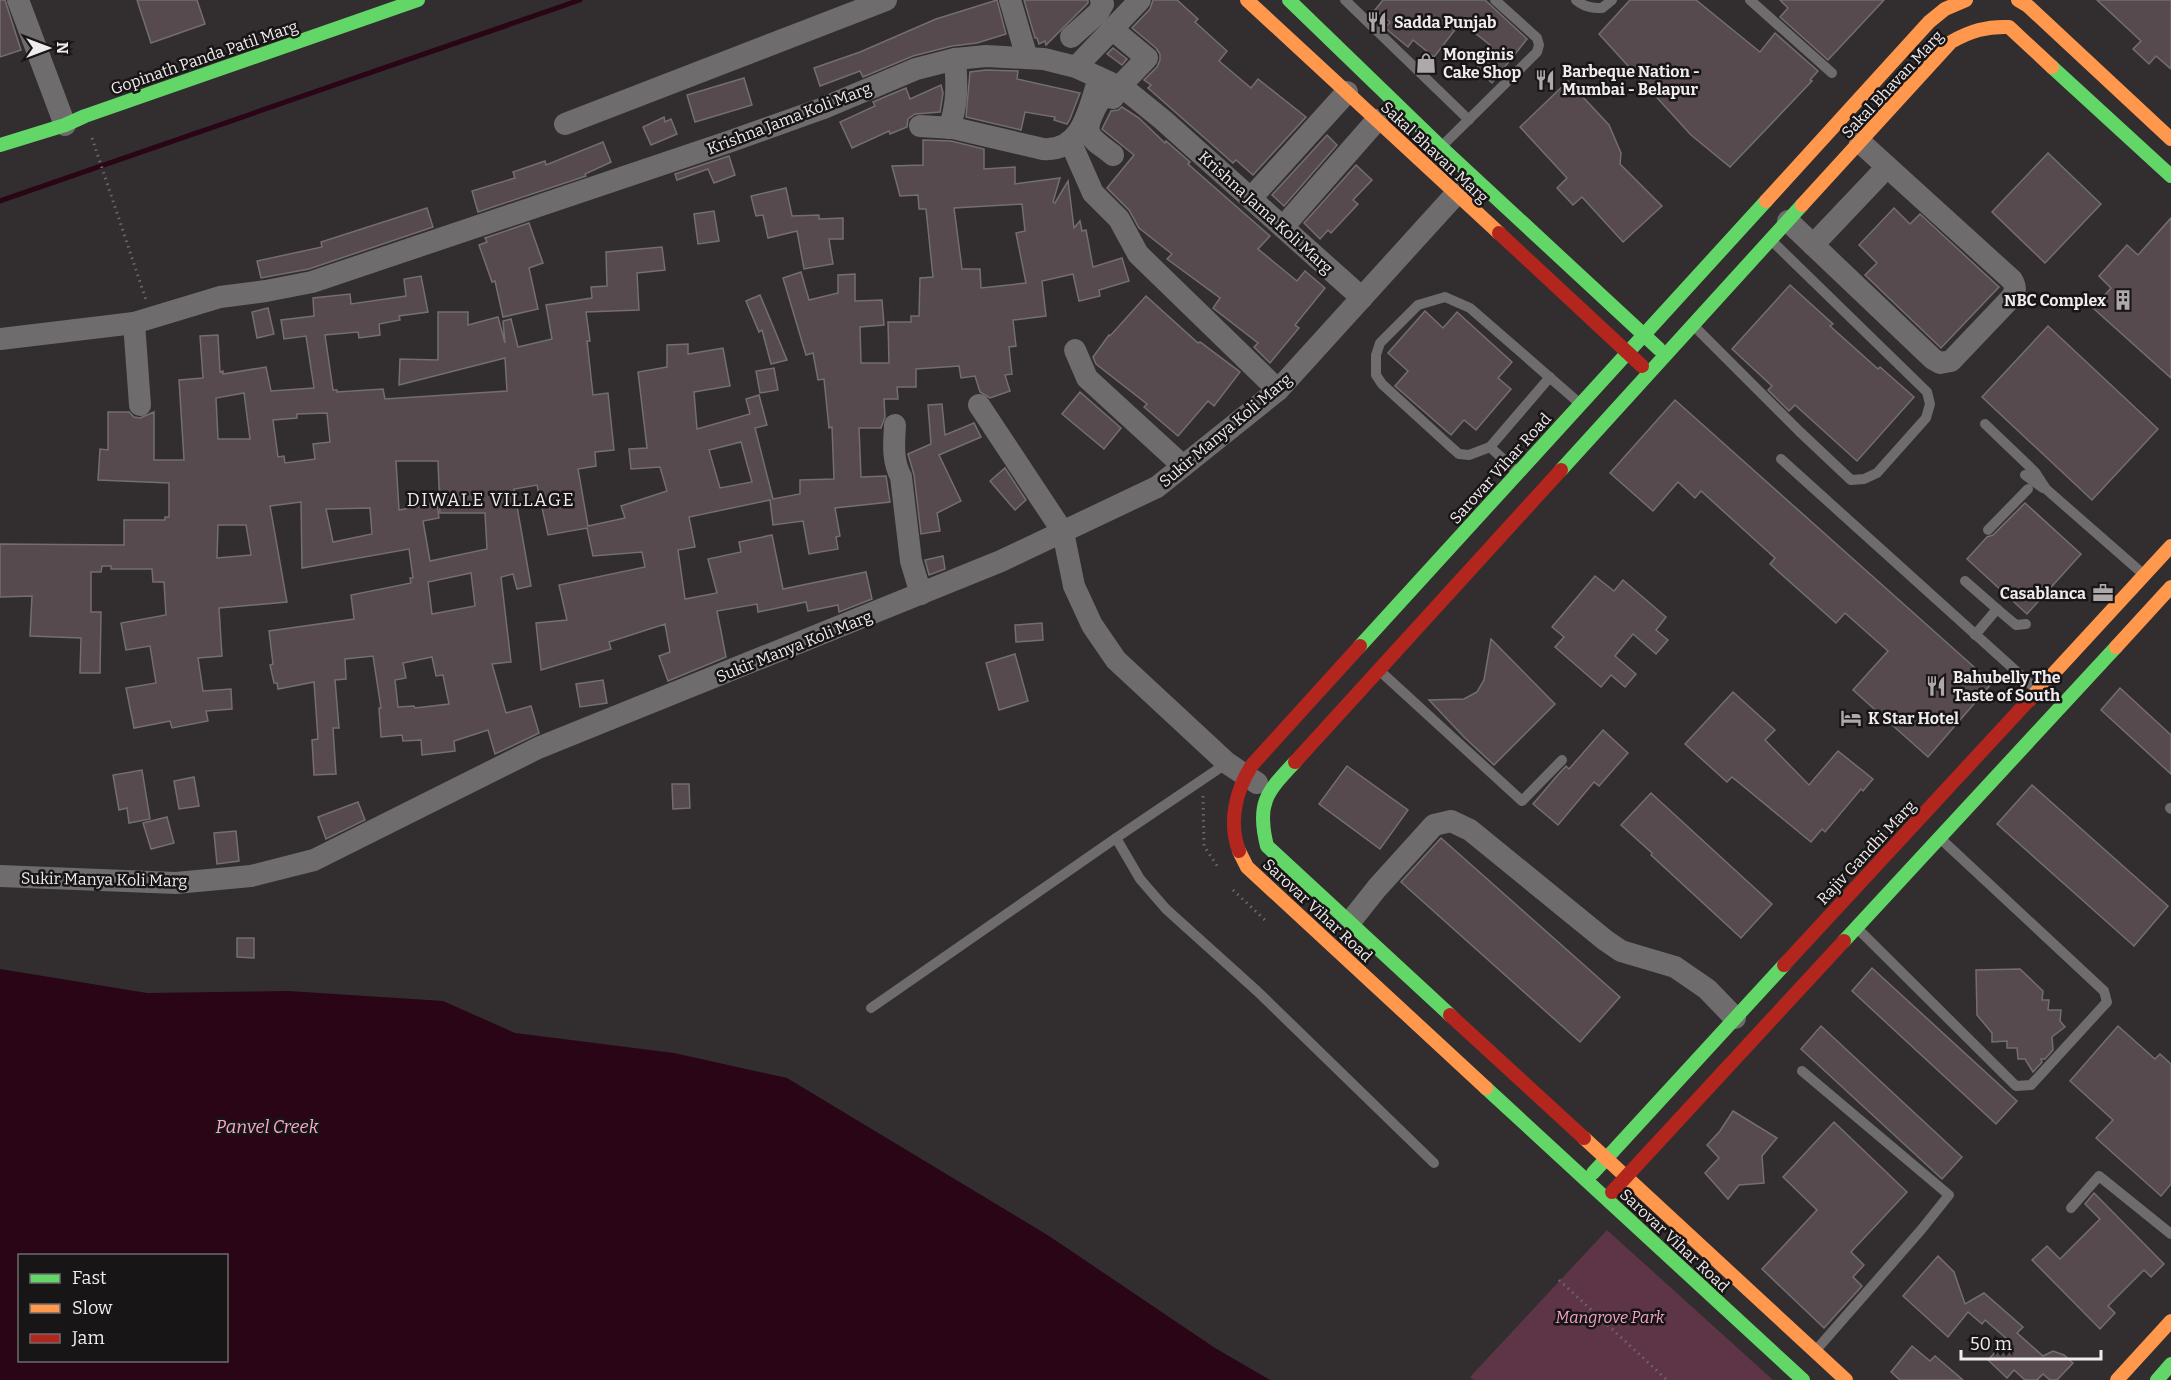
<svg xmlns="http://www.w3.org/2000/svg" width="2171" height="1380" viewBox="0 0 2171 1380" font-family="Bitter,serif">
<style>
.green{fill:#5e3546}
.water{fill:#290516;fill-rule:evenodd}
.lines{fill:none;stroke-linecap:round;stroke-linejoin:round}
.stream{stroke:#290516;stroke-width:5}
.building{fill:#564a4f;stroke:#736e70;stroke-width:1.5;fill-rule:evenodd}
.path{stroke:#6c686a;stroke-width:3;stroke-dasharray:1.5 4.5;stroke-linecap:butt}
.lane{stroke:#6e6c6d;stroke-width:10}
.street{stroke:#6e6c6d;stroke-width:22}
.fast{stroke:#63d668;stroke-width:14}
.slow{stroke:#ff974d;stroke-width:14}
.jam{stroke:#b3261e;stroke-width:14}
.labels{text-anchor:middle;stroke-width:5;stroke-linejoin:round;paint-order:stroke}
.poi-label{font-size:16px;font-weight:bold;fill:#f0ebec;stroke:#181516;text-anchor:start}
.street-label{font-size:16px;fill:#f0ebec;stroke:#181516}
.park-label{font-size:16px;font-style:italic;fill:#f3a3c3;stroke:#181516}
.neighbourhood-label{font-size:18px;letter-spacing:1.5px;fill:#f0ebec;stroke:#181516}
.water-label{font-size:18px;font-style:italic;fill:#f9a9c9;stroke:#181516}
</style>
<rect width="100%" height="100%" fill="#322d2f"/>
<path class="green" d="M1607,1230L1773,1380H1474L1470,1377Z"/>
<path class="water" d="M0,969L147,993L288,991L443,1001L515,1033L674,1053L787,1078L1049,1236L1215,1348L1270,1380H0ZM20,1256H226V1360H20Z"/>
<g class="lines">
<path class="stream" d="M0,201L580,0"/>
</g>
<g class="building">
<path d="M0,0H5L21,50L0,57Z"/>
<path d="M137,0H197L205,24L151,43Z"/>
<path d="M997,0L1006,34L977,43L952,46L913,56L863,77L860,71L820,86L814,68L860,52L936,19Z"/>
<path d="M1024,0H1088V3L1046,45L1045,41L1039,44L1037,38H1035Z"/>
<path d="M1153,0H1177L1198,19L1195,22L1227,51L1219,61L1251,88L1258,79L1306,117L1253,175L1236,160L1233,163L1148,88L1151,85L1144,80L1157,67L1160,60V54L1156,48L1132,28L1150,9Z"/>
<path d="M1383,0H1485L1527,39L1492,83L1476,69L1486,56L1483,54L1490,45L1461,22L1434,57L1413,40L1408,47L1385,28L1390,22L1375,10Z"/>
<path d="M1630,0H1696L1760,52L1775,33L1818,71L1810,80L1812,81L1730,167L1691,135L1599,34Z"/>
<path d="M1780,0H1884L1828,60L1780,17L1788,8Z"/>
<path d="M2097,0H2171V69L2156,56L2149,64L2133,49L2141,41Z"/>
<path d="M1113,48L1127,59L1122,65L1107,54Z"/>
<path d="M986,70L1018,71L1017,79L1080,93L1070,119L1067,124L1054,120L1055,117L1025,112L1021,130L966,117L970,72Z"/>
<path d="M744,78L752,105L695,122L687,95Z"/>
<path d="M1568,81L1609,125L1621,153L1620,164L1662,206L1623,242L1582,197L1573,205L1557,188L1567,178L1520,127Z"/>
<path d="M941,85L943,93L940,112L915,114L908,119L907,127L890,134L889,131L852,148L840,122L875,106L873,102L906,88L910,99Z"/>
<path d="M1122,107L1139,118L1165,143L1166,141L1190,162L1188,164L1270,236L1258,249L1297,281L1305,271L1325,288L1295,325L1299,328L1270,363L1254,347L1258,343L1213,308L1220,298L1167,259L1172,254L1139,228L1129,210L1107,188L1134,155L1102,129L1111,111L1118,110Z"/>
<path d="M664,117L665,122L671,119L677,134L651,145L643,127Z"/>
<path d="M1327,135L1337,145L1284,206L1272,195Z"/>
<path d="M923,140L951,141L984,149V169L1015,167V184L1060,178L1053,202L1055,203L1068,181L1074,228L1080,221L1082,231L1086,230L1093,267L1122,258L1129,281L1099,290L1100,296L1079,301L1073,274L1042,281L1046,316L1013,320L1016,346L1009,347L1012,374L1005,375L1010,391L990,398L980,392L975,376L961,378L959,366L916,369V387H897L898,399H884L885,417L881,428H859L861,477L886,476L890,502L835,508L840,536L836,537L838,549L809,554L803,521L773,525L770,500L689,517L695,547L678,550L685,599L717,593L708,559L741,552L739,542L772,535L783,589L866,572L872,599L839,612L838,605L808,611L806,602L758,612L757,604L717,611L726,657L668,681L659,656L670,652L665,624L609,642L611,649L541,670L536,623L567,620L559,585L645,567L642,552L593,556L587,528L548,535L537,485L514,489L531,586L517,589L513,574L501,577L511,662L492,664L506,713L531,706L539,733L495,754L488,730L454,741L455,751L422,755L421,740L403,741L402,735L381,737L379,708H381L373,656L345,659L346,679L335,680L339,728H333L336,774L314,775L312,740L318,739L314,682L278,689L277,683H274L270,665L273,664L269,631L354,619L351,595L411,583L410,578H413L409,549L302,568L301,502L270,506L287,602L219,608L222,656L198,658L203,691L231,689L232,709L206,711L208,721L172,728L170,721L134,728L126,688L156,683L150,646L126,650L121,623L166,615L164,582H153L152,569H111V566H102L101,572H91V612H101L100,673H80L81,638L30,636L32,596L0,597V544L124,545V520H165V517H169V483L98,480L100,449L108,450V412H129L134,417L140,418L154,412V460H184L179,380L203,378L200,336L218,335L220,372L223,371V374L266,367L271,391L314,388L306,336L284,339L281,320L314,316L313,298L350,294L351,304L406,296L404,279L421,276L428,312L399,316L400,320L379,324L380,335L359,338L358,332L325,335L333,390H337V392L383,389L385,399L507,391L505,358L399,385L400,359L438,360V312H468V325L498,317L505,343L503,321L511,319L518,347L552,339L546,305L592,298L591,287L607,286L606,252L662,247L665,270L637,273L639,310L586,312L590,341H587L593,395L608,393L614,450L595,452L596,466L578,469L588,526L625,518L621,506L667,491L660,467L631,469L629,449L647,448L638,372L667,367V345L688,344V354L723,348L730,386L694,392L697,429L750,414L746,399L759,395L767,425L755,428L773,499L800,494V480L834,479L832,427L829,428L824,379L818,380L813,353L806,355L783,278L801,272L809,300L838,293V275L855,274V301L882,300L884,325L860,327L861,363H889L888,322H911V316H919L920,278L933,277L926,209H919L918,195L900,196L892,166L923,165ZM1022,204L1025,231L1016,233L1026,283L981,288L980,269H962L954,208ZM244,393L250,439H218L216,398ZM327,413L330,442L313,444L315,459L285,463L284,456L278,457L273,420L297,418V414ZM741,442L752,482L720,488L709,450ZM396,461H438L440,513H485L487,549L430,561L423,521L439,518L437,503L399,510ZM370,508L372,534L333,542L326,509ZM218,525H246L251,555L217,558ZM471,573L475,606L432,614L428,582ZM432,657L436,676L443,675L449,704L415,708L414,706L398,707L395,680L406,678L403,663Z"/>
<path d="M603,142L611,162L585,174L586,176L478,212L472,191L515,178L513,172L545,161L546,165Z"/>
<path d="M2048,153L2101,204L2045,263L1992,212Z"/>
<path d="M729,156L735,175L714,183L708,169L677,180L675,174Z"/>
<path d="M1356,165L1372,180L1353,200L1358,204L1331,233L1328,230L1320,239L1304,223Z"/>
<path d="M786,188L792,216L819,215V219L843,218V239H829L833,264L804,269L797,231L768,238L763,215L756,216L751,196Z"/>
<path d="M427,208L433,227L309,269L261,278L257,261L322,247L321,242Z"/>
<path d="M1894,208L1910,224L1920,214L1999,287L1941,348L1865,275L1877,263L1859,245Z"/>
<path d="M714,211L719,241L698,244L694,214Z"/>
<path d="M2171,218V378L2093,308L2111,288L2099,276L2127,245L2138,255Z"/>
<path d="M529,223L543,263L529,268L538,309L503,317L495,281L492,282L479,245L487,242L485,238Z"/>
<path d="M1790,285L1833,324L1830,326L1878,369L1880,367L1914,397L1857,461L1795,405L1789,411L1768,390L1772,386L1732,349Z"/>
<path d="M760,295L773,326L787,360L771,364L762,330L759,332L746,301Z"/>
<path d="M1146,296L1198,343L1200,342L1240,372L1214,406L1208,401L1178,436L1144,407L1147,404L1096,364L1093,357L1109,335L1110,336Z"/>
<path d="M268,308L274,334L257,338L252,312Z"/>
<path d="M1425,311L1443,328L1457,312L1512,362L1498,378L1511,389L1476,430L1464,420L1451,435L1395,386L1408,371L1388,353Z"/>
<path d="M2048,326L2158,429L2092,500L1982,397Z"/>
<path d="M774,368L778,390L760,393L756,371Z"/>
<path d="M1080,392L1121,428L1104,449L1062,414Z"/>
<path d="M1675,400L1992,683L1928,757L1853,690L1888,651L1845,613L1836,623L1770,564L1775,558L1701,491L1695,498L1678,482L1653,511L1610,473Z"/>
<path d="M942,404L945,435L974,423L981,437L939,455L961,501L937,513L940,531L921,534L914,475L908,454L931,444L928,405Z"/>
<path d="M1005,468L1026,500L1015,510L990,481Z"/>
<path d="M2025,503L2081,554L2027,614L1967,559L1987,537L1993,535Z"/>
<path d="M943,556L945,569L929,575L925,560Z"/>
<path d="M1595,576L1614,591L1623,580L1666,617L1656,630L1668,640L1656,654L1633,634L1615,656L1636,674L1625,687L1611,675L1601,687L1555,647L1564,637L1552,627Z"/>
<path d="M1042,623L1043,640L1016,642L1015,625Z"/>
<path d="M1491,639L1555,704L1494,765L1464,737L1429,700L1464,699L1477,692L1484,680Z"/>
<path d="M1015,654L1028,701L999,710L986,663Z"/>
<path d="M603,680L607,703L580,707L576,684Z"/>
<path d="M2120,688L2171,735V774L2101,710Z"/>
<path d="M1733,692L1775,730L1765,740L1809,785L1838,751L1873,779L1863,791L1861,789L1825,832L1822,829L1811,842L1732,777L1727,782L1685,744Z"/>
<path d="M1603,730L1628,753L1599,786L1594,782L1558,825L1533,804L1556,777L1566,766L1569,769Z"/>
<path d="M1347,766L1408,810L1380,849L1319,804Z"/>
<path d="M142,770L150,819L129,823L127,808L119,810L113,775Z"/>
<path d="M194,777L199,806L179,809L174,781Z"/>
<path d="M672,784H689L690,808L673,809Z"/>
<path d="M2032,785L2168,906L2134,946L1997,824Z"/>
<path d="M1651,793L1772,904L1741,938L1651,855L1652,853L1621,825Z"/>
<path d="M358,802L365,820L326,839L318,817Z"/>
<path d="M167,817L174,843L151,849L143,823Z"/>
<path d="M236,831L239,861L217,864L214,833Z"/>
<path d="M1441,838L1620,997L1580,1042L1401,882Z"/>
<path d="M237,938H254V958L237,957Z"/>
<path d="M1872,968L2017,1101L1996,1124L1852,991Z"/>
<path d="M2020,969L2043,991L2042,1000H2049L2048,1010H2061L2060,1021L2065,1027L2052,1037L2053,1050L2045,1059H2041L2042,1062L2033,1072L2025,1059H2018L2017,1048H2007V1041L1992,1042V1033L1977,1015L1976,970Z"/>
<path d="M1821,1026L1962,1157L1942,1179L1801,1049Z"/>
<path d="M2118,1026L2155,1059L2160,1054L2171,1064V1184L2161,1196L2096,1138L2113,1120L2070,1081Z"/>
<path d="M1733,1111L1777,1138L1762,1156L1764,1183L1739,1185L1728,1199L1705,1173L1719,1158L1707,1145L1720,1131Z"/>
<path d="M1834,1122L1907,1192L1851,1252L1864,1265L1853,1277L1862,1286L1824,1328L1762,1269L1817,1210L1783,1177Z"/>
<path d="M2094,1193L2164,1264L2151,1277L2144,1270L2108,1306L2115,1313L2100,1329L2032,1260L2047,1246L2060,1259L2100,1219L2085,1204Z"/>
<path d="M1938,1256L1954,1272L1965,1304L1984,1293L2023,1327L2017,1333L2043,1356L2053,1351L2064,1355L2073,1363L2057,1380H2050L2043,1374L2037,1380H2025L2014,1370L2007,1378L1988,1360L2007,1339L1985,1320L1982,1324L1968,1312L1948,1337L1903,1296Z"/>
<path d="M1912,1346L1930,1361L1935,1356L1963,1380H1900L1891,1372Z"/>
</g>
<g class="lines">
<g class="path">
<path d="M92,138L146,300"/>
<path d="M1203,796L1204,846L1218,867"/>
<path d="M1233,890L1267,922"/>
<path d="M1559,1280L1667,1380"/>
</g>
<g class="lane">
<path d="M1345,0L1469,120"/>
<path d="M1576,0C1584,7 1592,8 1602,8L1612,0"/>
<path d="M1750,0L1832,73"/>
<path d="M1443,145L1537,52L1539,45L1537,38L1495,0"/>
<path d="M1695,327L1799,431L1851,480L1864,479L1877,473L1926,418L1930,404L1927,392L1773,242"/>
<path d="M1550,377L1490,447L1469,455L1459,454L1451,447L1382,384L1376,375V355L1380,343L1418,305L1445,297L1470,308L1578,402"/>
<path d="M1985,424L2035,472L2046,489L2142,573"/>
<path d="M1490,447L1516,471"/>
<path d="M1781,459L2037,690"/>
<path d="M2025,475L2043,488"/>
<path d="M1988,530L2028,489"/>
<path d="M1965,581L1997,609"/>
<path d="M1975,635L1997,609L2016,625L2026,624"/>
<path d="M1381,672L1522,801L1562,760"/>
<path d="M2170,808L2171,809"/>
<path d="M1116,838L1140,879L1166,909L1257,991L1434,1163"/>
<path d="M1859,930L2016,1086L2031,1085L2107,1002L2104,991L1942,840"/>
<path d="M871,1008L1116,838L1227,763"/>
<path d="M1802,1071L1949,1195L1921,1230L1817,1349"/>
<path d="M2071,1208L2099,1176L2171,1234"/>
</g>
<g class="street">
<path d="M18,0L65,125"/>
<path d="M1010,0L1027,58"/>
<path d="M1112,29L1147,58L1119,87L1113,98L1104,96C1098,101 1096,106 1093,113C1081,137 1095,140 1113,155"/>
<path d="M1071,37L1098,13L1103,4L1101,0"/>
<path d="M1076,67L1140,0"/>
<path d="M565,124L886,0"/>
<path d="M920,126L953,128L1043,149C1083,152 1089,107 1099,78"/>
<path d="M949,128C958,104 957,84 955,59"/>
<path d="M1070,141L1093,193L1119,219L1138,254L1278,390"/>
<path d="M1251,198L1347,92"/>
<path d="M1788,221L1933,359L1940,363L1951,361L2011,298C2016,291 2016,287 2012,280L1860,142"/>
<path d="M1283,227L1377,120"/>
<path d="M1813,245L1887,167"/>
<path d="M134,323L140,405"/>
<path d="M0,339L134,323L220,297L266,291L312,282L731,141L821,109L916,69L955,59L986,56L1044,59L1076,67L1126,90L1163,120L1362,298"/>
<path d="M1075,350L1087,378L1183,466"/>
<path d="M979,405L1063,532L1074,586L1092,625L1116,660L1227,763L1257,783"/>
<path d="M895,425C894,443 892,460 901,477L911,561L921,594"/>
<path d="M0,876L176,883L251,876L314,860L538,748L1001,561L1157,487L1278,390L1466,183"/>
<path d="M1350,922L1377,888L1434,825L1451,821L1470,830L1605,940L1621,951L1675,967L1707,989L1735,1018"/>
</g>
<g class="fast">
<path d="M1289,0L1441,147L1659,349"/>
<path d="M2052,67L2171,176"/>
<path d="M0,145L65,125L85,116L418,0"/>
<path d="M1561,470L1802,205"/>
<path d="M1360,646L1766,201"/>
<path d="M1295,762C1267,792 1256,803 1267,846L1450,1015"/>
<path d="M1844,941L2116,647"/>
<path d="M1486,1088L1803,1380"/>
<path d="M1593,1173L1784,965"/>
<path d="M2157,1380L2171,1364"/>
</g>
<g class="slow">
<path d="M1247,0L1499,233"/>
<path d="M2018,0L2028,6L2171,139"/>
<path d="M1766,201L1929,22L1945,9L1966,0"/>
<path d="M1802,205L1951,42C1970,31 1987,26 2009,27L2052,67"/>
<path d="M2116,647L2171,587"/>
<path d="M2029,700L2171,546"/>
<path d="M1239,851L1247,867L1486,1088"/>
<path d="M1584,1138L1846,1380"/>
<path d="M2117,1380L2171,1321"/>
</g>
<g class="jam">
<path d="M1499,233L1642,366"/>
<path d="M1295,762L1561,470"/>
<path d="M1239,851C1228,822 1236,790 1252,765L1360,646"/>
<path d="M1784,965L2029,700"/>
<path d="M1450,1015L1584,1138"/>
<path d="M1612,1192L1844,941"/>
</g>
</g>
<defs>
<g id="restaurant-bare" transform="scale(1.62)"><path d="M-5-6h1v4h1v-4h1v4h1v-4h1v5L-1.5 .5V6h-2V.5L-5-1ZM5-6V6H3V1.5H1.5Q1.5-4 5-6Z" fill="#aea8aa" stroke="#181516" stroke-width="2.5" paint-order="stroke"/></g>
<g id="shop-bare" transform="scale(1.62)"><path d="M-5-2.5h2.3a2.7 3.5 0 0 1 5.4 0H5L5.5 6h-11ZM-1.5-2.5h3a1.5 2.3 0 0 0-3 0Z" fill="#aea8aa" stroke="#181516" stroke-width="2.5" paint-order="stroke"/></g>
<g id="building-bare" transform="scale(1.62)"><path d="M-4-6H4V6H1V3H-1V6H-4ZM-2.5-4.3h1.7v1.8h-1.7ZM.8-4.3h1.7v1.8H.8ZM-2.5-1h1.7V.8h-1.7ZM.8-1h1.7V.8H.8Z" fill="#aea8aa" stroke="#181516" stroke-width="2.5" paint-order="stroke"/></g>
<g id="office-bare" transform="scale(1.62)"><path d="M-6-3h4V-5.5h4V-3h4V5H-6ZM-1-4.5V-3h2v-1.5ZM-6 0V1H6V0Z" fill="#aea8aa" stroke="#181516" stroke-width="2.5" paint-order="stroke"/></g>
<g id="hotel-bare" transform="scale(1.62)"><path d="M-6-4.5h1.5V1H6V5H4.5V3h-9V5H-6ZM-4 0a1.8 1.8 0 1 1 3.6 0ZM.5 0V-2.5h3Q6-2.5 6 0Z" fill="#aea8aa" stroke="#181516" stroke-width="2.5" paint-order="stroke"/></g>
</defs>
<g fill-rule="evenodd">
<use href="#restaurant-bare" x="1377" y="22"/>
<use href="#shop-bare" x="1426" y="63"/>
<use href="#restaurant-bare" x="1545" y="80"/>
<use href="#building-bare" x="2123" y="300"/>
<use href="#office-bare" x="2103" y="593"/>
<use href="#restaurant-bare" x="1936" y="686"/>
<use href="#hotel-bare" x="1851" y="718"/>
</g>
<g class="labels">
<g class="poi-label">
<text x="1394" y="28">Sadda Punjab</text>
<text x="1443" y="60">Monginis<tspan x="1443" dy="18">Cake Shop</tspan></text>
<text x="1562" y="77">Barbeque Nation -<tspan x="1562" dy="18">Mumbai - Belapur</tspan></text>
<text x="2106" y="306" text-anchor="end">NBC Complex</text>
<text x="2086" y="599" text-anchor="end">Casablanca</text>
<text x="1953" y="683">Bahubelly The<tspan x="1953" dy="18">Taste of South</tspan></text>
<text x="1868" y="724">K Star Hotel</text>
</g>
<g class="street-label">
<text transform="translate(204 57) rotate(-19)" y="6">Gopinath Panda Patil Marg</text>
<text transform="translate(1892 84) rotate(-47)" y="6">Sakal Bhavan Marg</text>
<text transform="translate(789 118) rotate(-21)" y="6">Krishna Jama Koli Marg</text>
<text transform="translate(1435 152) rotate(43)" y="6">Sakal Bhavan Marg</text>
<text transform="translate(1266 212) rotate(42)" y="6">Krishna Jama Koli Marg</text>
<text transform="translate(1225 430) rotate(-40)" y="6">Sukir Manya Koli Marg</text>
<text transform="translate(1500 468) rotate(-48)" y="6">Sarovar Vihar Road</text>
<text transform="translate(794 646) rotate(-22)" y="6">Sukir Manya Koli Marg</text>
<text transform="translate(1866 852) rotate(-47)" y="6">Rajiv Gandhi Marg</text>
<text transform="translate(104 879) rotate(1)" y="6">Sukir Manya Koli Marg</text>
<text transform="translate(1318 910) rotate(43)" y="6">Sarovar Vihar Road</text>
<text transform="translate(1675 1240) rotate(43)" y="6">Sarovar Vihar Road</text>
</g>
<g class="park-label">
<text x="1610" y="1323">Mangrove Park</text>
</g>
<g class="neighbourhood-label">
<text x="491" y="506">DIWALE VILLAGE</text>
</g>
<g class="water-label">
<text x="267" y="1133">Panvel Creek</text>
</g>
</g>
<rect x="18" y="1254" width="210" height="108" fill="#181516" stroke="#6e6b6c" stroke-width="1.5"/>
<rect x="30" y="1274" width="30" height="9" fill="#63d668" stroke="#6e6b6c" stroke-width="1.5"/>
<text x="72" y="1284" font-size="18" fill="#f0ebec">Fast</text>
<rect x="30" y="1304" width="30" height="9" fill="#ff974d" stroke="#6e6b6c" stroke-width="1.5"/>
<text x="72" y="1314" font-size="18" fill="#f0ebec">Slow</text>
<rect x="30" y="1334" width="30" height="9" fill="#b3261e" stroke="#6e6b6c" stroke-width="1.5"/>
<text x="72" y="1344" font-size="18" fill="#f0ebec">Jam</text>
<g transform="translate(48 48) rotate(90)" stroke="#181516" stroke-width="4.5" paint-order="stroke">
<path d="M0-4.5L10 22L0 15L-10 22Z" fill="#f0ebec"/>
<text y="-9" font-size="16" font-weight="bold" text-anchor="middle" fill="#f0ebec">N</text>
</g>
<path d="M1961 1350v9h140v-9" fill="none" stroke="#f0ebec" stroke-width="3"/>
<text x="1970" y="1350" font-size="18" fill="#f0ebec" stroke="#181516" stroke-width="4.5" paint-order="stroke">50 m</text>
</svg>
